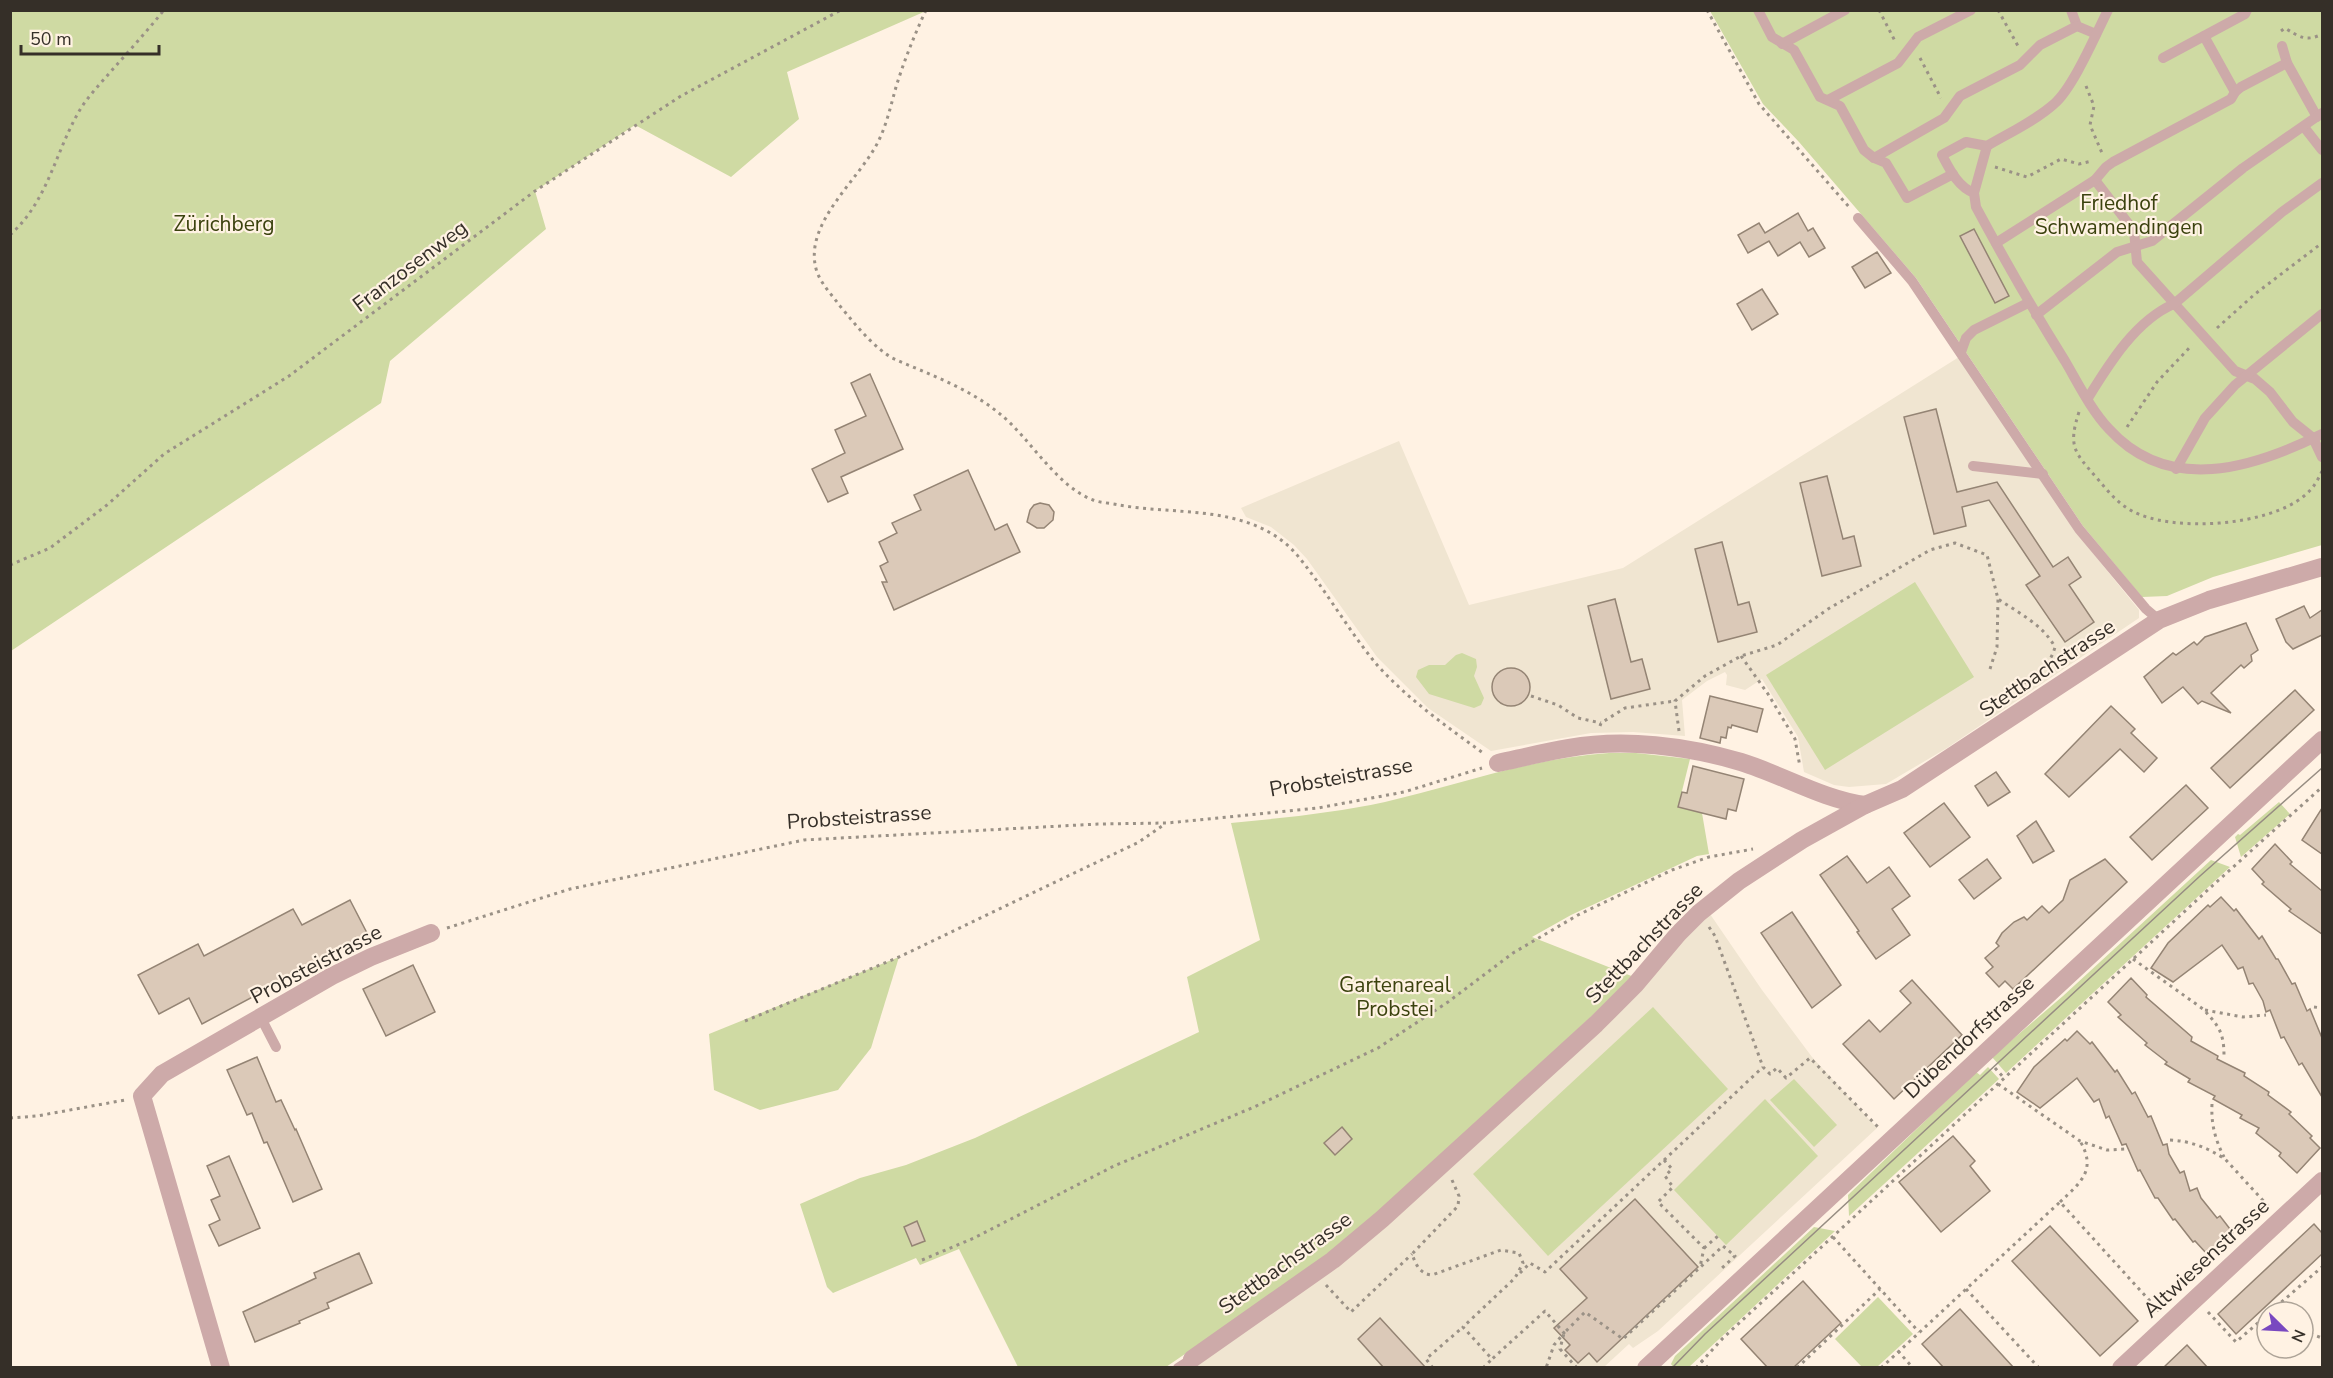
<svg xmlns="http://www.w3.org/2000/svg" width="2333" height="1378" viewBox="0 0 2333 1378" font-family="'Nunito Sans',sans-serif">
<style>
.education{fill:#f0e5d1}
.green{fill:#cfdaa3}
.building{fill:#dbc9b8;stroke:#948474;stroke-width:1.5}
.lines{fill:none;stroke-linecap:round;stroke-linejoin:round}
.path{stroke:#9a9186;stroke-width:3;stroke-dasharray:3 4.5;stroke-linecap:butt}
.service{stroke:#cdaaa9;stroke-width:10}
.minor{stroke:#cdaaa9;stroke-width:18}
.tertiary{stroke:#cdaaa9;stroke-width:18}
.tram{stroke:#978d82;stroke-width:1.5}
.labels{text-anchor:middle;stroke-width:4.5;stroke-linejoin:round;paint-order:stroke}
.park-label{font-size:21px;fill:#3b420e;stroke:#fff2e3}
.street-label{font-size:21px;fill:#352f28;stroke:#fff2e3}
</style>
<rect width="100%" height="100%" fill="#fff2e3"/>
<g class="education">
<path d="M1959,357L2075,531L2139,610V618L1947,748L1886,784L1849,787L1834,785L1804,772L1798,737L1762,679L1745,690L1726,685L1727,675L1725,672L1707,681L1682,700L1685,736L1633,732L1591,733L1491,751L1428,708L1377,657L1307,559L1294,545L1271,527L1246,517L1241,508L1399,441L1469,605L1623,568Z"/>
<path d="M1710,914L1762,990L1812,1057L1877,1128L1658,1331L1633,1348L1629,1344L1604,1367L1187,1368Z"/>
</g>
<g class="green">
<path d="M11,10H926V11L787,72L799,119L731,177L635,125L535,191L546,229L390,361L381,403L11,651Z"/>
<path d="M1710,11H2322V545L2213,577L2167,596L2142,597L2083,526L1916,278L1799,142L1763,104Z"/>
<path d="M1915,582L1974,677L1825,770L1766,675Z"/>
<path d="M1462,653L1476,659L1477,667L1474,676L1484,698L1481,705L1474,708L1429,694L1416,677L1418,670L1429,665H1445L1456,655Z"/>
<path d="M1609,753H1636L1690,759L1678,807L1702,813L1709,854L1697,856L1571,915L1532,937L1634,977L1377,1215L1329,1255L1166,1367H1018L959,1249L920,1265L916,1258L833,1293L827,1287L800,1204L860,1178L906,1165L975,1138L1199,1032L1187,977L1260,940L1231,823C1282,818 1334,813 1385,802C1461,784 1531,758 1609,753Z"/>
<path d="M2279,802L2290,814L2241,857L2235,837L2238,834L2240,835Z"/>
<path d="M2211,860L2230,867L2006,1073L1992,1057L2063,996Z"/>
<path d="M899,957L871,1048L838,1090L760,1110L714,1090L709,1034Z"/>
<path d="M1653,1007L1728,1089L1548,1256L1473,1174Z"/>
<path d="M1988,1067L1999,1079L1849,1216L1848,1195L1976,1072L1980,1075Z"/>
<path d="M1794,1079L1837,1125L1814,1147L1770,1100Z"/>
<path d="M1765,1099L1818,1156L1726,1245L1674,1190Z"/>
<path d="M1814,1227L1835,1231L1689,1367H1673L1671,1364L1675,1356Z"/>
<path d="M1878,1297L1913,1334L1877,1367H1862L1835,1339Z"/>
</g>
<g class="building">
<path d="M1798,213L1808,231L1813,228L1825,248L1809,257L1800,242L1778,256L1769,241L1748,253L1738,235L1759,223L1765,233Z"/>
<path d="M1974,229L2009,296L1995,303L1960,236Z"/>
<path d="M1877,252L1891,273L1865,288L1852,267Z"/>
<path d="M1762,289L1778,314L1752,330L1737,304Z"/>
<path d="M870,374L903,449L841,477L848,493L828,502L812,469L845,453L835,430L866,416L851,383Z"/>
<path d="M1936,409L1957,492L1997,482L2053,567L2068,557L2081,577L2069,585L2094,622L2065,642L2026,585L2040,576L1989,500L1962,507L1966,526L1934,534L1904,417Z"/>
<path d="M968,470L995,530L1007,524L1020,552L894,610L882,582H887L880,566L888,562L879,542L897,533L892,523L921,510L914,495Z"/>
<path d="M1827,476L1843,539L1854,536L1861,566L1822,576L1800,483Z"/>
<path d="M1040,503L1049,505L1054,512L1053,520L1044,528H1037L1027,522L1030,510L1034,505Z"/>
<path d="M1722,542L1738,605L1749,602L1757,632L1718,642L1695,549Z"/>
<path d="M1615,599L1631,662L1642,659L1650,689L1611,699L1588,606Z"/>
<path d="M2304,606L2310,618L2322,610V635L2293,649L2286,642L2276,619Z"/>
<path d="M2246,623L2258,650L2251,655L2252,661L2244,668L2241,665L2211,693L2231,713L2202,701L2198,704L2183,687L2162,703L2144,677L2173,653L2176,655L2194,642L2197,645L2205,637Z"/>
<circle cx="1511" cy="687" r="19"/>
<path d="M2295,690L2314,710L2230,788L2211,768Z"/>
<path d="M1710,696L1763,709L1757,732L1732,725L1731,728L1728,727L1726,738L1721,737L1720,743L1700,738Z"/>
<path d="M2111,706L2135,729L2131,733L2157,758L2144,772L2120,749L2069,797L2045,774Z"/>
<path d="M1693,766L1744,779L1736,811L1728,809L1726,819L1678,807L1682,792L1687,793Z"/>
<path d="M1996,772L2010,792L1988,806L1975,786Z"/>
<path d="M2186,785L2208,808L2152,860L2130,837Z"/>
<path d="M1944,803L1970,837L1930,867L1904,833Z"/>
<path d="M2322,808V854L2302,840Z"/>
<path d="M2036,821L2054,851L2033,863L2017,836Z"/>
<path d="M2275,844L2292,862L2290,864L2322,891V934L2289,911L2291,909L2262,884L2264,882L2252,869Z"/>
<path d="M1847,856L1867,883L1889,867L1910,896L1892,909L1910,935L1876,959L1857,932L1859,931L1820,875Z"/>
<path d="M1987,859L2001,878L1974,899L1959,880Z"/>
<path d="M2105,859L2127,882L2013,989L2005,981L1999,987L1986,973L1993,967L1985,958L1999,946L1996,943L2002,933L2014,922L2024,917L2027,920L2042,906L2049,913L2063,900L2070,880Z"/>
<path d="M2221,897L2234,911L2236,909L2259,939L2262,936L2276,959H2278L2292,984L2295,983L2307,1011L2310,1009L2322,1038V1097L2302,1063L2299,1065L2284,1037L2281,1038L2270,1010L2266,1012L2263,1001L2253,983L2249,984L2243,967L2238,969L2222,945L2173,982L2151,968L2168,943L2208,905L2210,907Z"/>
<path d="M350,900L368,935L202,1024L189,998L159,1014L138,975L198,944L204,956L293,909L302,925Z"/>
<path d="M1792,912L1841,985L1812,1008L1761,933Z"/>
<path d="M413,965L435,1012L386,1036L363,989Z"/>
<path d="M2131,978L2147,995L2146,997L2192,1037L2191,1041L2218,1056L2217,1059L2245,1073L2244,1076L2269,1092L2268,1095L2291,1112L2289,1114L2312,1136L2310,1138L2320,1148L2297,1173L2279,1156L2281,1153L2256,1133L2259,1128L2240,1118L2242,1115L2213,1099L2215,1096L2188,1082L2190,1079L2165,1064L2167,1062L2145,1045L2147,1043L2118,1017L2121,1015L2108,1002Z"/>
<path d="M1912,980L1962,1035L1894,1099L1843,1044L1869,1020L1880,1032L1911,1003L1900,991Z"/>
<path d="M2077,1031L2090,1044L2092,1042L2115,1072L2117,1070L2132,1094L2135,1092L2148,1117L2151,1116L2163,1145L2167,1144L2169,1154L2180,1173L2184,1171L2190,1191L2197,1188L2201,1198L2217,1218L2220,1216L2233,1233L2207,1254L2195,1241L2193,1242L2175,1219L2173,1220L2158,1198H2155L2140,1170L2138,1171L2126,1144L2122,1145L2109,1116L2106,1118L2099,1099L2094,1102L2077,1078L2040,1108L2017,1092L2034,1067L2065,1039L2067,1041Z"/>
<path d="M257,1057L276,1102L281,1100L295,1130L296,1129L322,1189L293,1202L267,1142L264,1143L252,1113L247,1115L227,1070Z"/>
<path d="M1342,1127L1352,1139L1335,1155L1324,1143Z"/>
<path d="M1953,1136L1975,1161L1970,1166L1990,1191L1941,1232L1899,1182Z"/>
<path d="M229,1156L260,1228L219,1246L209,1225L220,1220L211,1200L220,1196L207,1166Z"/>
<path d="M1635,1199L1698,1267L1597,1362L1589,1353L1578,1363L1565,1350L1570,1345L1554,1328L1587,1298L1560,1269Z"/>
<path d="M917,1221L925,1241L912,1246L904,1227Z"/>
<path d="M2314,1224L2322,1233V1254L2236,1334L2218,1314Z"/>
<path d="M2050,1226L2138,1321L2100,1356L2012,1261Z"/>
<path d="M359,1253L372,1283L327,1303L329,1308L299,1321L300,1323L255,1342L243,1312L316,1278L314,1273Z"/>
<path d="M1803,1281L1841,1323L1793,1368H1768L1741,1339Z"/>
<path d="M1960,1309L2014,1368H1944L1922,1344Z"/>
<path d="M1380,1318L1426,1368H1384L1358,1339Z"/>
<path d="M2187,1345L2208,1368H2163Z"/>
</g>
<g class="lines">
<g class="path">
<path d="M926,10C914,36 904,61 896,87C891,105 887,123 879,140C860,180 801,224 817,272C822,285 832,295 840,306C856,325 870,344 892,358C928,374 969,388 1000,414C1030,438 1056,486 1093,500C1101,503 1111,503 1119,505C1175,515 1238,505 1285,543C1298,554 1307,568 1317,581C1337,609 1356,640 1378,666C1409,700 1446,726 1483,753"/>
<path d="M1707,10L1759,104L1849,207"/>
<path d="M1879,10L1896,43"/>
<path d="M1998,10L2018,46"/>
<path d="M2281,31L2285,28C2299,37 2307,42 2322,34"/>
<path d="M1920,58L1941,98"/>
<path d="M2086,86L2094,106L2090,125L2102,153"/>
<path d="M1995,167L2027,177L2061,159L2079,164L2092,161"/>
<path d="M10,235C49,200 55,151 81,108C90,94 102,82 113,69C130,50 148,30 164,10"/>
<path d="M2217,328L2255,294L2322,243"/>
<path d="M2079,412C2068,446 2074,452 2096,477C2107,490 2117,503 2132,511C2173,533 2268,526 2304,496C2313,489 2318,480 2322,471"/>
<path d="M2127,427L2157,382L2192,345"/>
<path d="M10,565L50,548L107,505L164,454L289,376L535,191L681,96L841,10"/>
<path d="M1741,656L1768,694L1795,739L1800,767"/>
<path d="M1990,669L1997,647L1998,599"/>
<path d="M1531,696L1558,705L1578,718L1601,723"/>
<path d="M1600,726L1601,723L1625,708L1675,701"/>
<path d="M1679,731L1675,701L1705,676L1741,656L1777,645L1828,609L1930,550L1955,543L1987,555L1998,599C2019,613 2043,625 2055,647C2050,666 2037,673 2023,684L2022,687"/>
<path d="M1709,927L1715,936L1763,1067L1770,1074L1777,1068L1786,1078L1810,1058L1879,1128"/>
<path d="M447,928L570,889L804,840L1098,824L1167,823L1318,808L1404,792L1482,768"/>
<path d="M2133,959L2203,1009C2219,1026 2224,1033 2224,1056"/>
<path d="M2314,1007L2322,1008"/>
<path d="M2205,1010L2243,1017L2266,1015"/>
<path d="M745,1021L899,957L1139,842L1165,824"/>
<path d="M1995,1068L2004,1078"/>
<path d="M1998,1084L2080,1141L2107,1150L2125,1149"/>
<path d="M2212,1104C2211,1124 2215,1139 2224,1157"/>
<path d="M10,1118L37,1116L125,1100"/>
<path d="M2170,1140C2191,1141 2208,1148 2225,1159L2269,1207"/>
<path d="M1664,1160L1672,1169L1665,1176L1673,1187L1658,1202L1704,1248L1700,1267"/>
<path d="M1452,1180L1459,1196L1458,1206L1412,1254C1416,1265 1420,1274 1432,1275L1501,1250L1519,1253L1523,1263L1515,1278L1463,1327L1492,1359L1545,1311L1564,1333L1554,1345L1546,1368"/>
<path d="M2060,1202C2081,1182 2097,1170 2080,1141"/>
<path d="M1833,1237L1919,1332"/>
<path d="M1704,1248L1718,1236"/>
<path d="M922,1260L974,1238L1114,1166L1254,1107L1378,1048L1448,1002L1513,953L1578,915L1672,870L1709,857L1753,849"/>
<path d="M1520,1273L1530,1263L1545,1272L1763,1067"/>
<path d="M1326,1285L1351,1312L1412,1254"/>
<path d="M1966,1289L2039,1368"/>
<path d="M2208,1312L2236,1342L2267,1315"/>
<path d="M2270,1312L2322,1267"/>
<path d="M2303,1331L2322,1338"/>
<path d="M1898,1351L1913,1368"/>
<path d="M1701,1360L1708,1368"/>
<path d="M1433,1368L1426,1359L1463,1327"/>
<path d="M1483,1368L1492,1359"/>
<path d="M1577,1368L1560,1349L1564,1333L1585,1312L1623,1339L1723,1246L1735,1256L1722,1268L1725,1271"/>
<path d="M1696,1368L1723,1338L2211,887L2322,787"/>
<path d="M1797,1368L1880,1289"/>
<path d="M1881,1368L2060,1202L2159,1311"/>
</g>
<g class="service">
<path d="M1758,10L1772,37L1794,50L1820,97L1840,106L1864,150L1874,158L1886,163L1907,198L1953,174"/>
<path d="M2071,10L2077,26L2096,34"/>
<path d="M2204,36L2235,92"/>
<path d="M1782,44L1845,10"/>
<path d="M2282,46L2287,63L2317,117"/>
<path d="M2163,58L2245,14L2247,10"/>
<path d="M1828,100L1898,63L1918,37L1971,10"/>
<path d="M2304,127L2322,150"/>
<path d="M1987,146C2009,133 2035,121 2054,104C2073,88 2096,34 2108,10"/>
<path d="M1874,158L1944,118L1960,96L2020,65L2040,45L2077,26"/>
<path d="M2095,180L2134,231L2137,262L2235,371L2255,379L2270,392L2293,422L2313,438L2322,457"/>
<path d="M1974,193C1958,187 1950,170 1942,155L1966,142L1987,146L1974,193L1976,207C2004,259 2033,310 2065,361C2078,383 2091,410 2109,429C2169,495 2253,468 2322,434"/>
<path d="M1858,218L1912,281L2079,529L2146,609L2159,620"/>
<path d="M1996,243L2095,180L2106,167L2113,162L2231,99L2235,92L2241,87L2287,63"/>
<path d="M2036,315L2117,252L2152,241L2243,168L2322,113"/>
<path d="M1961,352L1966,338L1974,330L2028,303"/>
<path d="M2088,398C2109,364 2136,320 2174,304L2282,212L2322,183"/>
<path d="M1973,466L2043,474"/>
<path d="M2176,469L2205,418L2235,385L2322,314"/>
<path d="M261,1018L276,1047"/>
<path d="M1178,1368L1192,1359"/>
</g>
<g class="minor">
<path d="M1498,763C1521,758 1545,752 1569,748C1624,738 1687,746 1741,762C1783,775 1822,799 1865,805"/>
<path d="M1192,1359L1333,1260L1382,1219L1596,1024L1635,985L1678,934L1699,913L1739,881L1802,840L1865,805L1902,789L2159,620L2209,600L2322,567"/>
<path d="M221,1368L142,1096L162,1074L332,976L371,957L431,933"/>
<path d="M2121,1368L2322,1181"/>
</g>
<path class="tertiary" d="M1646,1368C1871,1157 2096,948 2322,740"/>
<path class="tram" d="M1672,1368L1705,1334L2200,876L2322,768"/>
</g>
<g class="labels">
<g class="park-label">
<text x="2119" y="210">Friedhof<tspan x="2119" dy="24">Schwamendingen</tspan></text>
<text x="224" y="231">Zürichberg</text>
<text x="1395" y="992">Gartenareal<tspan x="1395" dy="24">Probstei</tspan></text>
</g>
<g class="street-label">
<text transform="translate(410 266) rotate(-37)" y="7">Franzosenweg</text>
<text transform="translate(2047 668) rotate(-34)" y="7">Stettbachstrasse</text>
<text transform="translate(1341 777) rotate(-10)" y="7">Probsteistrasse</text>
<text transform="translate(859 817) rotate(-4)" y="7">Probsteistrasse</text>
<text transform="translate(1644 943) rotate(-46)" y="7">Stettbachstrasse</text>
<text transform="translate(316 964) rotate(-28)" y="7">Probsteistrasse</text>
<text transform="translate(1969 1037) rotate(-43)" y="7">Dübendorfstrasse</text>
<text transform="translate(2206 1258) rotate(-43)" y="7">Altwiesenstrasse</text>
<text transform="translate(1285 1263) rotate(-36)" y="7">Stettbachstrasse</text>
</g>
</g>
<rect width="2333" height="1378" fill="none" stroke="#352f28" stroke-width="24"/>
<g transform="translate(2285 1330) rotate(114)"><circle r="28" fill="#fff2e3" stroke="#aea498" stroke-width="1.5"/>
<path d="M0-4.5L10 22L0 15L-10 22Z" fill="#7948c0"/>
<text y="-9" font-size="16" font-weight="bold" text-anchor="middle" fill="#352f28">N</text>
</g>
<path d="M21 45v9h138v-9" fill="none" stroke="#352f28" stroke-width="3"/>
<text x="30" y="45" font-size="18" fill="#352f28" stroke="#fff2e3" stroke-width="4.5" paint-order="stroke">50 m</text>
</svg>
